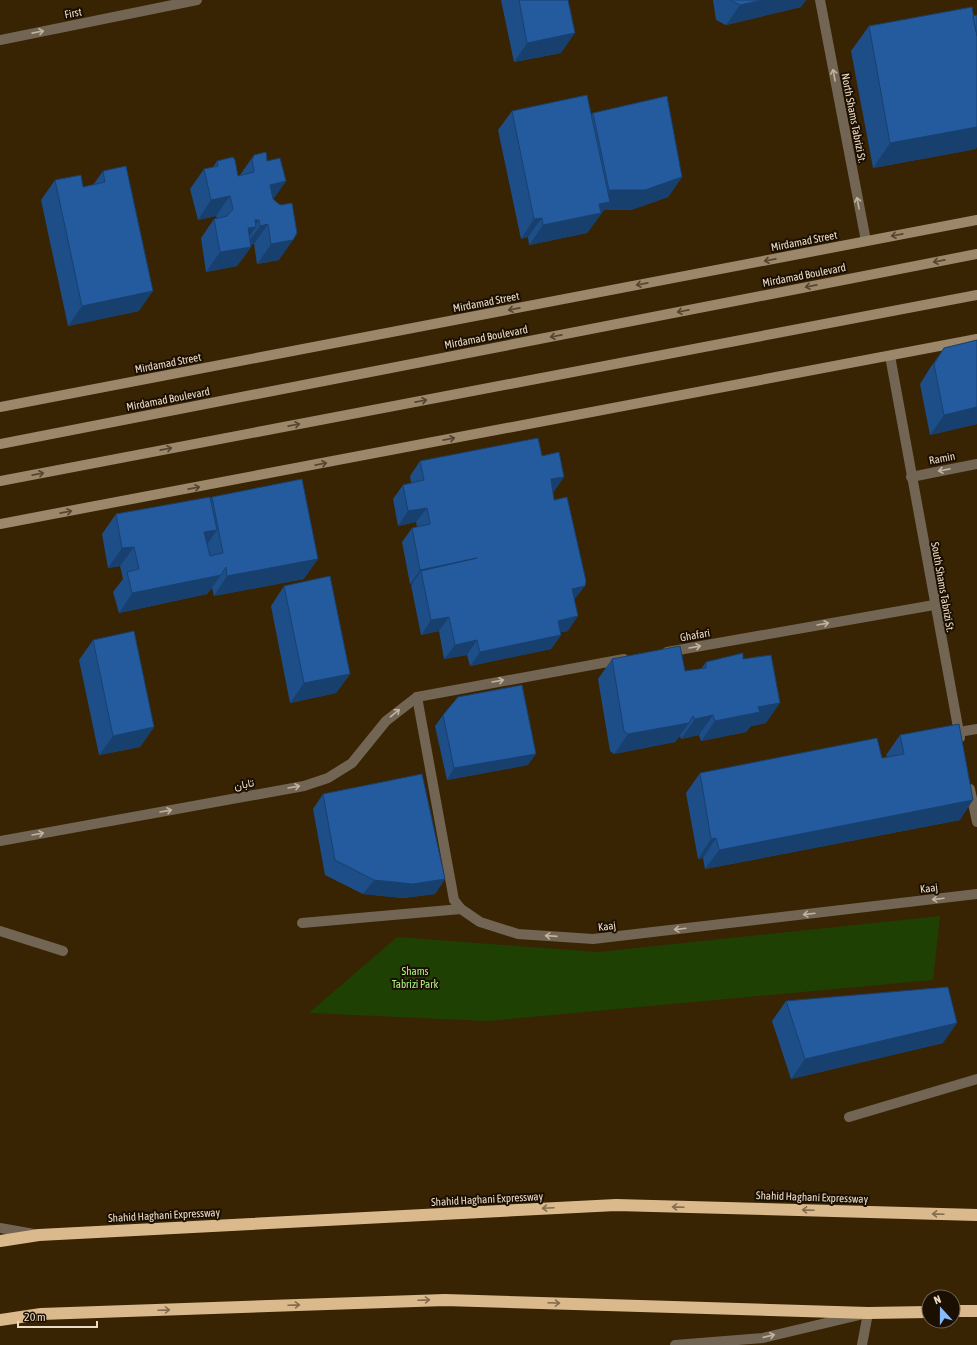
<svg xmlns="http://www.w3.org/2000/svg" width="977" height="1345" viewBox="0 0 977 1345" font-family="'Asap Condensed',Vazirmatn,sans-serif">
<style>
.green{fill:#1f4003}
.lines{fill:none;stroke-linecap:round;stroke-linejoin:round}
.lane{stroke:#726554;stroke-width:10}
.street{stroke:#726554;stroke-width:10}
.secondary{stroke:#9c876b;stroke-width:10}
.highway{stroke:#daba8d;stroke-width:12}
.wall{fill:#1e4e88}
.shaded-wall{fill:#18406f}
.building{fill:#235b9e;stroke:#18406f}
.oneway{stroke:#c1b29d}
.oneway2{stroke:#544531}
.oneway3{stroke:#846d4e}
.labels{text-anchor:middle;stroke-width:4;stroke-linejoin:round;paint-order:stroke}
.street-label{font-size:11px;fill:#ecdbc5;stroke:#1a0f01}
.park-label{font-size:11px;fill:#acee84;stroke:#1a0f01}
</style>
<rect width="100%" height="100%" fill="#382403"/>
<path class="green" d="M940,916L933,980L487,1021L309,1013L397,937L598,952Z"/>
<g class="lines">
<g class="lane">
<path d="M302,923L461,909"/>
<path d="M0,931L63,951"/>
<path d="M849,1117L977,1079"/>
<path d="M675,1345L763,1338L868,1313L862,1345"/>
</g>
<g class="street">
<path d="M820,0L866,241"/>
<path d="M0,40L197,0"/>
<path d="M890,356L960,738"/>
<path d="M911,477L977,464"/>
<path d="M667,652L934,605"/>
<path d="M417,697L454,900L461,909L480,922L518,934L593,939L977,894"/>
<path d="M959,732L977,729"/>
<path d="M970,789L977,822"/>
<path d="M0,841L304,786L328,778L352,763L386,721L417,697L624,659"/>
<path d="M0,1228L34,1234"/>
</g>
<g class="secondary">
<path d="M0,407L977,220"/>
<path d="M0,444L977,254"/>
<path d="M0,481L977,295"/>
<path d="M0,524L977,339"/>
</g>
<g class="highway">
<path d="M0,1241L39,1235L616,1205L977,1215"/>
<path d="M953,1311H977"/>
<path d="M0,1320L41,1314L445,1300L868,1313L929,1312"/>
</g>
</g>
<g class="wall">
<path d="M501,0H568L561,53L514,62Z"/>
<path d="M713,0H806L801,7L726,25L716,20Z"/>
<path d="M869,26L976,149L873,168L851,51Z"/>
<path d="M512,111L591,115L593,113L682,177L668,197L631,210H604L587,233L529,245L528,237L521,239L498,130Z"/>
<path d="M254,155L267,161L286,181L273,199L279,260L257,264L254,244L250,245L251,247L237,266L206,272L201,238L214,219L217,218L216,216L198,220L190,189L204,169L213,167L217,161L238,176L240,175Z"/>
<path d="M103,171L139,311L68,326L41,200L55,180L83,187L93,185Z"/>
<path d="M977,340V424L930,435L920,384L930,368L944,348Z"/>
<path d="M542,456L564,477L554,491L553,492L574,600L568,631L561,632V635L551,649L470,666L467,655L444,659L439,631L421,635L411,585L412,584H410L402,542L412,528L417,527L416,522L398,526L393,499L403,485L411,483L410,476L420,461Z"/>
<path d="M212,497L304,579L214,596L212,588L207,594L119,613L113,592L123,579L120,566L108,568L102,534L116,514L211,498Z"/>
<path d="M284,586L350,674L336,693L290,703L271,606Z"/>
<path d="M93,640L154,727L140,747L99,755L79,660Z"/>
<path d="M612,659L685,671L701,669L706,662L743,659L766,723L751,726L746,732L701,741L699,735L681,739L680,736L675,742L614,754L610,751L598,679Z"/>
<path d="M443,715L528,765L447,780L435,726Z"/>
<path d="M900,735L960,820L705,869L703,858L698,859L686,793L700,773L882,758L887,757L886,755Z"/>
<path d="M323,794L445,879L435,894L403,898L363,894L325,875L313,809Z"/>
<path d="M786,1001L943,1043L791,1079L772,1021Z"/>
</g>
<g class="shaded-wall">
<path d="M763,0H806L801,7L726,25L740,5Z"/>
<path d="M575,33L561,53L514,62L527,43Z"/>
<path d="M977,127V147L976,149L873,168L890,143Z"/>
<path d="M682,177L668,197L631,210H604L587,233L529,245L543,225L592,215L609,190Z"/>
<path d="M286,181L272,201L270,185Z"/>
<path d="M230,196L216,216L198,220L211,200Z"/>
<path d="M542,218L528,237L521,239L534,219Z"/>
<path d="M255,220H259L254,227H256L242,247L248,228Z"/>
<path d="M268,224L254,244L246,245L260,226Z"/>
<path d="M293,240L279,260L257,264L271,244Z"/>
<path d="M251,247L237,266L206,272L220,252Z"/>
<path d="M153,291L139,311L68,326L82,306Z"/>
<path d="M977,407V424L930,435L944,415Z"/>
<path d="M564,477L554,491L541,494L551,479Z"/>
<path d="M427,508L416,522L398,526L408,511Z"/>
<path d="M217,530L203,550L204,532Z"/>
<path d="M134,547L120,566L108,568L122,548Z"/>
<path d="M477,558L421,571L412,584H410L420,570Z"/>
<path d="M318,559L304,579L214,596L227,576Z"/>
<path d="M221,575L207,594L119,613L132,593Z"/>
<path d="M585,586L574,600L572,589Z"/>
<path d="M578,616L568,631L548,635L558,621Z"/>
<path d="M449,617L439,631L421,635L431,620Z"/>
<path d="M561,635L551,649L470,666L480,652Z"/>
<path d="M477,640L467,655L444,659L455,645Z"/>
<path d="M350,674L336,693L290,703L304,683Z"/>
<path d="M780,703L766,723L751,726L746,732L701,741L715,721L758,707Z"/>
<path d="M713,715L699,735L681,739L695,719Z"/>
<path d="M689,723L675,742L614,754L628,734Z"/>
<path d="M154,727L140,747L99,755L113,736Z"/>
<path d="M536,754L528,765L447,780L454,768Z"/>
<path d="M973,800L960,820L705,869L719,850Z"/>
<path d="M716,838L703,858L698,859L711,839Z"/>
<path d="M445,879L435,894L403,898L363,894L374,880Z"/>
<path d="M957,1023L943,1043L791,1079L805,1059Z"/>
</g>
<g class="building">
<path d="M519,0H568L575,33L527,43Z"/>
<path d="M730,0H763L740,5Z"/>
<path d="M972,7L977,36V127L890,143L869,26Z"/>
<path d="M977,15V36L973,16Z"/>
<path d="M587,95L610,202L599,204L601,213L543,225L542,218L534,219L512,111Z"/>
<path d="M667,96L682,177L645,190H609L593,113Z"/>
<path d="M266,152L267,161L280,158L286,181L270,185L273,199L280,205L292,203L297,233L293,240L271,244L268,224L260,226L259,220H255L256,227L248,228L251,247L220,252L214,219L227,216L233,209L230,196L211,200L204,169L218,166L217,161L233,157L235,160L238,176L254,172L252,160L254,155Z"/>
<path d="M126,166L153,291L82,306L55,180L81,175L83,187L105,182L103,171Z"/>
<path d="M977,340V407L944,415L934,364L944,348Z"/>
<path d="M538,438L542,456L559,452L564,477L551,479L554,500L567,497L586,581L585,586L572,589L578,616L558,621L561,635L480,652L477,640L455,645L449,617L431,620L421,571L477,558L420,570L412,528L430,524L427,508L408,511L403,485L424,480L420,461Z"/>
<path d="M302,479L318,559L227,576L226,567L221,575L132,593L127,572L139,569L134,547L122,548L116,514L210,497L217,530L204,532L210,556L223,553L212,497Z"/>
<path d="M330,576L350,674L304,683L284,586Z"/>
<path d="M134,631L154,727L113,736L93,640Z"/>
<path d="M680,646L685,671L706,668V662L743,653V659L771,655L780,703L758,707L760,712L715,721L713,715L695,719L693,716L689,723L628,734L624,731L612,659Z"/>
<path d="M522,685L536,754L454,768L443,715L458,697Z"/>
<path d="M959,724L973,800L719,850L716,838L711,839L700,773L877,738L882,758L904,754L900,735Z"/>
<path d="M422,774L445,879L413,884L374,880L335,860L323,794Z"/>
<path d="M948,987L957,1023L805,1059L786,1001Z"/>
</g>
<defs><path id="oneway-shaft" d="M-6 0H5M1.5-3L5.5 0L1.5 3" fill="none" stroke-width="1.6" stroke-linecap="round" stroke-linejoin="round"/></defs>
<g class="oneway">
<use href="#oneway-shaft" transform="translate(38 32) rotate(-11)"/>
<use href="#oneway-shaft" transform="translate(834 75) rotate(-101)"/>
<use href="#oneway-shaft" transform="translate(858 203) rotate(-101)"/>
<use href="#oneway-shaft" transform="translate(944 470) rotate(169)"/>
<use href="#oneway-shaft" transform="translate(823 624) rotate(-10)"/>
<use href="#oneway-shaft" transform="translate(695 647) rotate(-10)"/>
<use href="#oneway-shaft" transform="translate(498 681) rotate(-10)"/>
<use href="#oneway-shaft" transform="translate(395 713) rotate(-40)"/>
<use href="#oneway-shaft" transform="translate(294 787) rotate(-10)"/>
<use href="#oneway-shaft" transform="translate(166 811) rotate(-10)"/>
<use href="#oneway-shaft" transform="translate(38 834) rotate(-10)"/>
<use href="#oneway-shaft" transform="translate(938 899) rotate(173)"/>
<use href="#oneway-shaft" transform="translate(809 914) rotate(173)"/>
<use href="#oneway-shaft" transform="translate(680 929) rotate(173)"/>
<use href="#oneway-shaft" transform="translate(551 936) rotate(-176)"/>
<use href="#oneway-shaft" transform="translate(769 1336) rotate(-13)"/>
</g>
<g class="oneway2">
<use href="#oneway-shaft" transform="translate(897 235) rotate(169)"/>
<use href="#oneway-shaft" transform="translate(770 260) rotate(169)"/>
<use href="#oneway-shaft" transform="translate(939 261) rotate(169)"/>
<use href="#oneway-shaft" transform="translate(642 284) rotate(169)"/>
<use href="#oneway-shaft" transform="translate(811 286) rotate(169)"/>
<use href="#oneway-shaft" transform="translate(514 309) rotate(169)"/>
<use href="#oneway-shaft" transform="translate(683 311) rotate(169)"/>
<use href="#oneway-shaft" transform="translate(556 336) rotate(169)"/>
<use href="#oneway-shaft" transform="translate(421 401) rotate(-11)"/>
<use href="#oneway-shaft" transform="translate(294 425) rotate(-11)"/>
<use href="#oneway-shaft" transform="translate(449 439) rotate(-11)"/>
<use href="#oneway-shaft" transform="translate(166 449) rotate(-11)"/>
<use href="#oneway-shaft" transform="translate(321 464) rotate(-11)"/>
<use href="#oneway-shaft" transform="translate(38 474) rotate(-11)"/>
<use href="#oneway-shaft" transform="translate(194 488) rotate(-11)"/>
<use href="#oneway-shaft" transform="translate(66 512) rotate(-11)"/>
</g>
<g class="oneway3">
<use href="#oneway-shaft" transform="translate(678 1207) rotate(-178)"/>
<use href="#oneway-shaft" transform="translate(548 1208) rotate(177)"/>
<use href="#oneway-shaft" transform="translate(808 1210) rotate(-178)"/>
<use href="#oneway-shaft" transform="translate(938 1214) rotate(-178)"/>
<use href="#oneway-shaft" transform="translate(424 1300) rotate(-2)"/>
<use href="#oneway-shaft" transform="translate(554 1303) rotate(2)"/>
<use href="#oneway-shaft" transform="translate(294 1305) rotate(-2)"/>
<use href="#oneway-shaft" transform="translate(164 1310) rotate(-2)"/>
</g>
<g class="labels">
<g class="street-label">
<text transform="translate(73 13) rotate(-11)" y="4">First</text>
<text transform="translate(854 118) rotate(79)" y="4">North Shams Tabrizi St.</text>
<text transform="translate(804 241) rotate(-11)" y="4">Mirdamad Street</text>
<text transform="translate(804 275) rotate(-11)" y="4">Mirdamad Boulevard</text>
<text transform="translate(486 302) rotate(-11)" y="4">Mirdamad Street</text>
<text transform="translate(486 337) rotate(-11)" y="4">Mirdamad Boulevard</text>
<text transform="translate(168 363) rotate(-11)" y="4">Mirdamad Street</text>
<text transform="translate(168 399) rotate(-11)" y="4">Mirdamad Boulevard</text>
<text transform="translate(942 458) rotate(-11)" y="4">Ramin</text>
<text transform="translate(943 587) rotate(80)" y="4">South Shams Tabrizi St.</text>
<text transform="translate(695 635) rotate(-10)" y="4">Ghafari</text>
<text transform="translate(244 784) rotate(-10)" y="4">تابان</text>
<text transform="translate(929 888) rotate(-7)" y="4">Kaaj</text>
<text transform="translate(607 926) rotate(-7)" y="4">Kaaj</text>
<text transform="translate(812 1197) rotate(2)" y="4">Shahid Haghani Expressway</text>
<text transform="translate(487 1199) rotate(-3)" y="4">Shahid Haghani Expressway</text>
<text transform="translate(164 1215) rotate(-3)" y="4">Shahid Haghani Expressway</text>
</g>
<g class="park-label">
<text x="415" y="975">Shams<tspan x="415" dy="13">Tabrizi Park</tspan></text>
</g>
</g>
<g transform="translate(941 1309) rotate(339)"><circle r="19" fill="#1a0f01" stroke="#6e614f"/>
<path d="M0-3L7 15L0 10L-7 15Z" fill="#87bbfc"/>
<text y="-6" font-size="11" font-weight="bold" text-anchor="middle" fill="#ecdbc5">N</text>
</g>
<path d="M18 1321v6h79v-6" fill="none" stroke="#ecdbc5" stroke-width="2"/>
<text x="24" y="1321" font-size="12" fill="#ecdbc5" stroke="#1a0f01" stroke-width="3" paint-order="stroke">20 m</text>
</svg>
